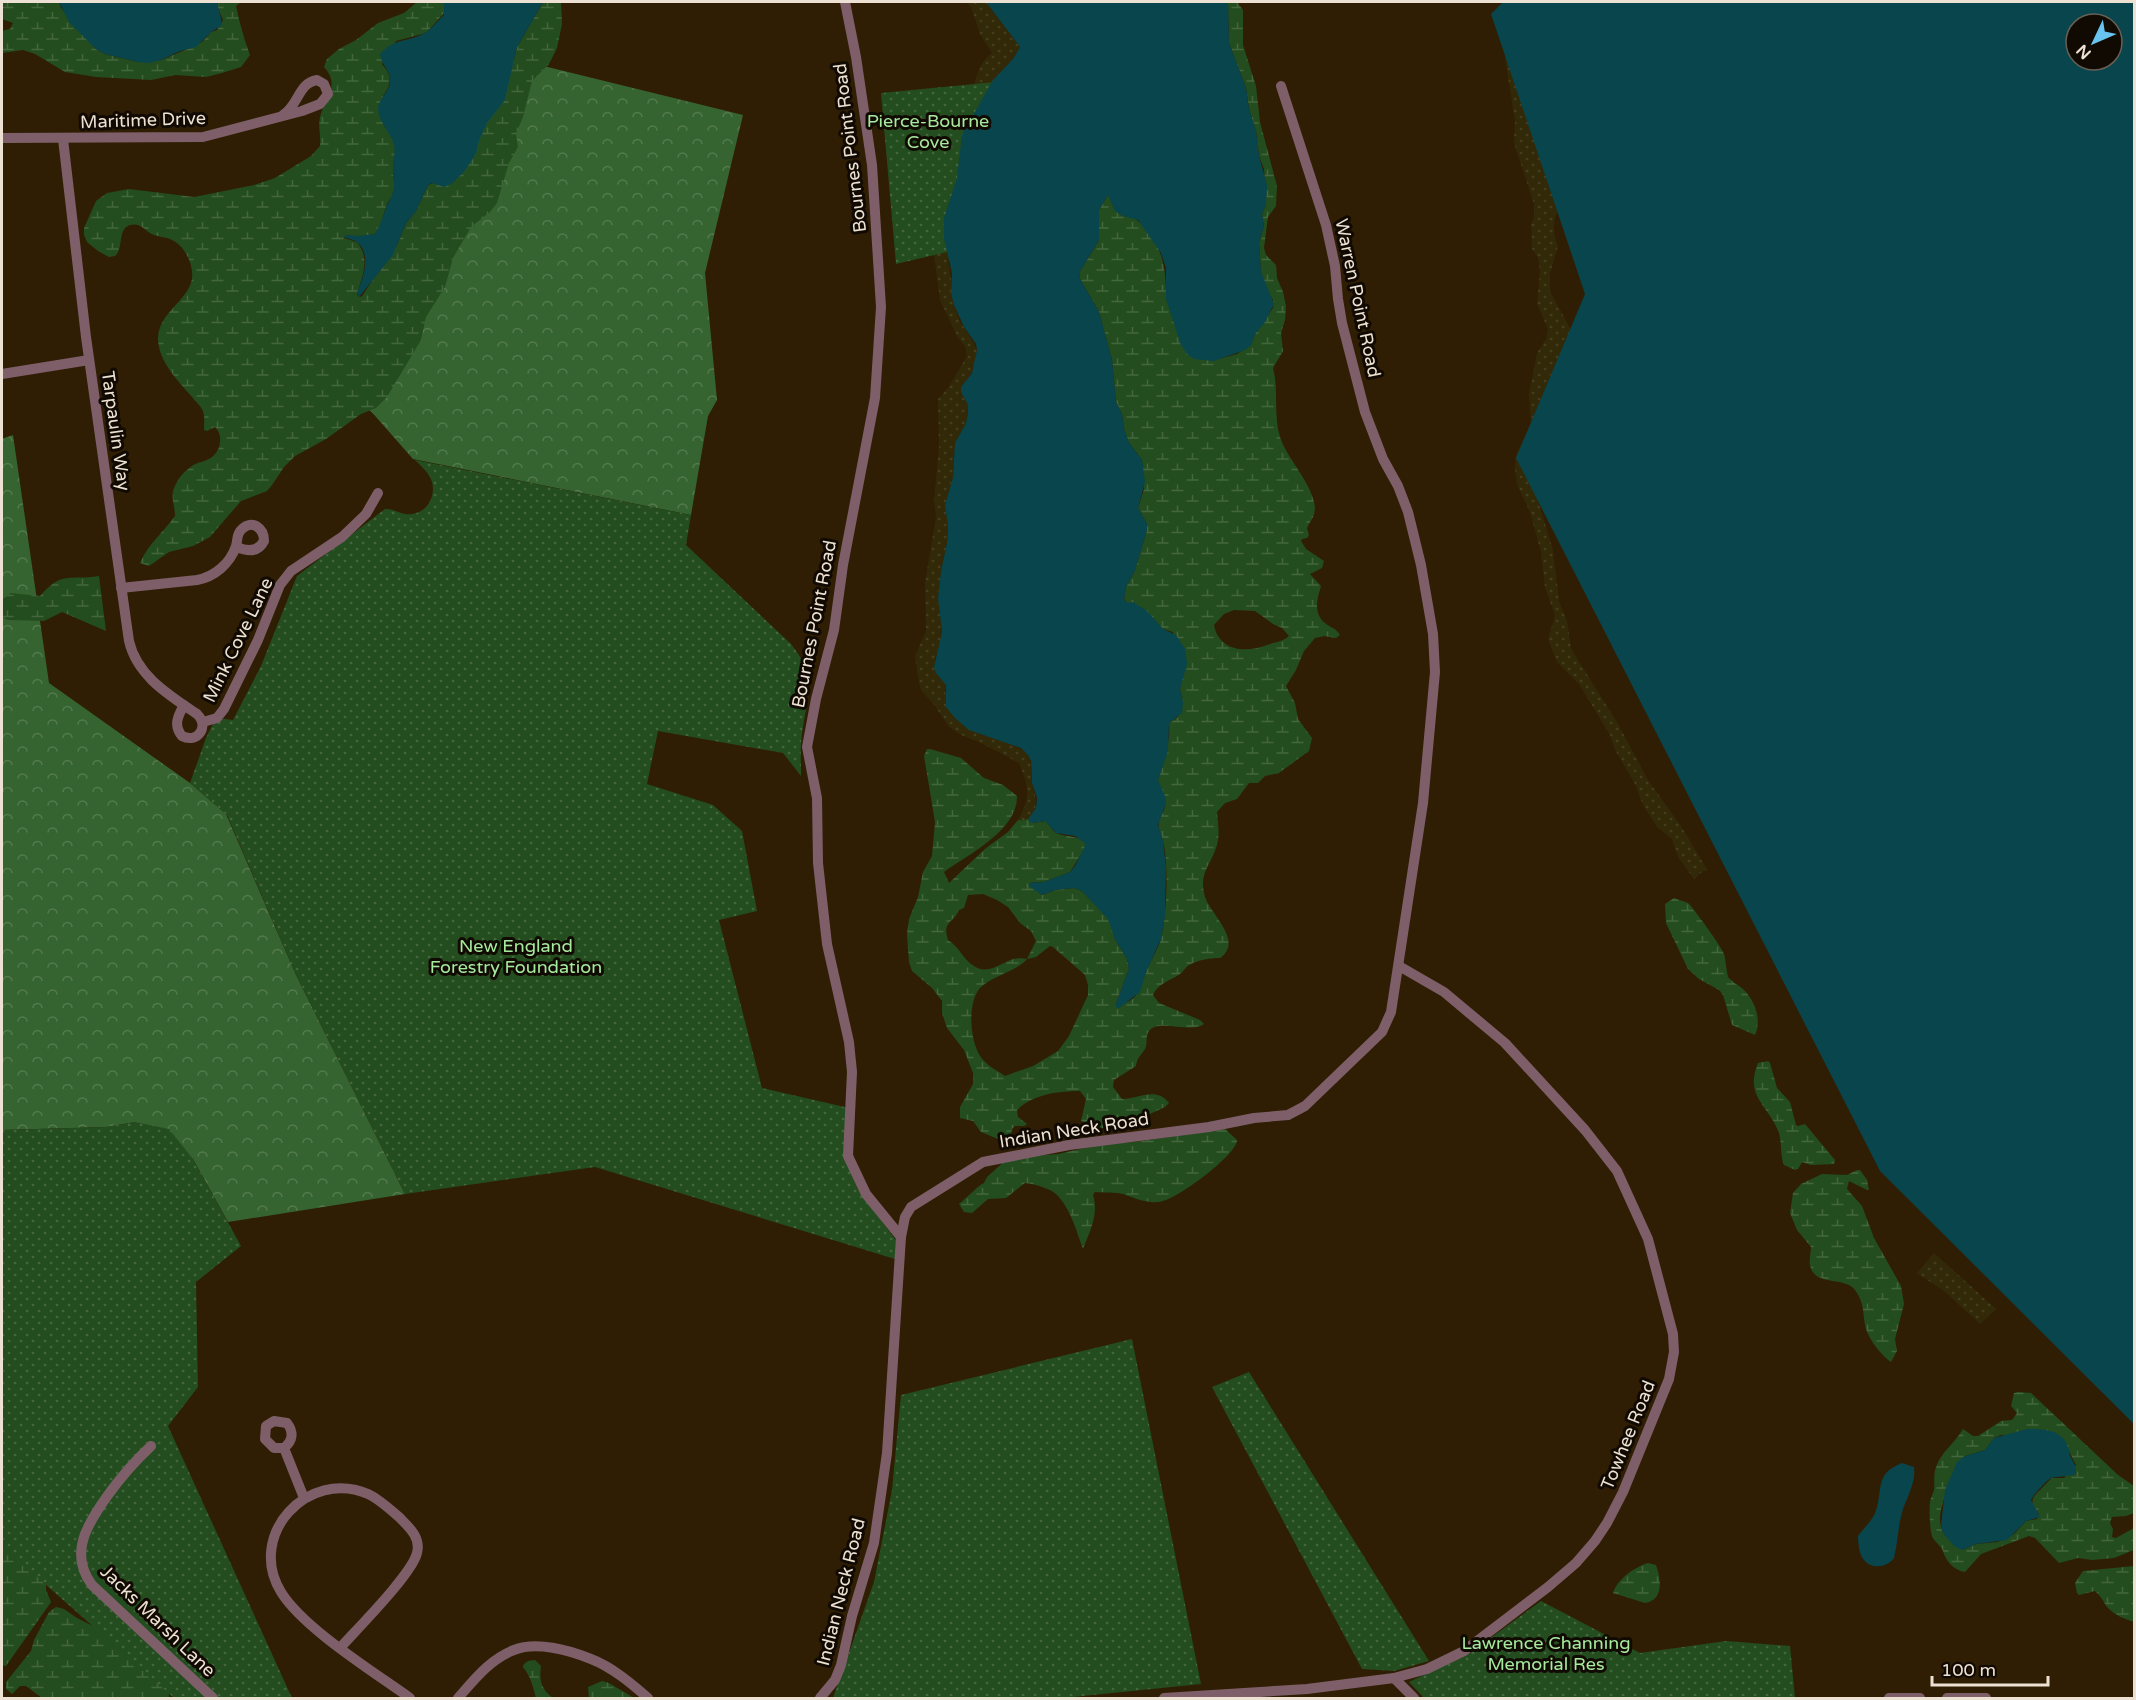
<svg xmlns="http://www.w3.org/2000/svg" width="2136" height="1700" viewBox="0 0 2136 1700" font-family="'Varela Round',sans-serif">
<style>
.forest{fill:url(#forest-crowns)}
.wetland{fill:url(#wetland-marsh);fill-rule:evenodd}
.sand{fill:url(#sand-dots)}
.park{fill:url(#park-dots)}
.water{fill:#09454c;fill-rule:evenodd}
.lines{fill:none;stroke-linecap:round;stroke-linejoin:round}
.minor{stroke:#7e5f69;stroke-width:10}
.labels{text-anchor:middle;stroke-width:6;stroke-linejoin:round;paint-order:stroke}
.street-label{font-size:18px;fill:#ece1d2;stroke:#110a02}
.park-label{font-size:18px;fill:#a5ea9d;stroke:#110a02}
</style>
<defs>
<pattern id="forest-crowns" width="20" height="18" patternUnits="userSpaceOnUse" patternTransform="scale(1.5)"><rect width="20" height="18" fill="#366430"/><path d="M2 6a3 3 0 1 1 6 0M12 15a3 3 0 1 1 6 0" fill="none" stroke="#537a4d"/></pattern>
<pattern id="wetland-marsh" width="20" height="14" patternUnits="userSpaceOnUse" patternTransform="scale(1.5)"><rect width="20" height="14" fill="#234d1e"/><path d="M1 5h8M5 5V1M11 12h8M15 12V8" fill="none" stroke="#43663e"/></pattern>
<pattern id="sand-dots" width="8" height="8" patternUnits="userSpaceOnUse" patternTransform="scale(1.5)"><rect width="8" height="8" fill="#312907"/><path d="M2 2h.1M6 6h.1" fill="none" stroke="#453e1e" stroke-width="1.8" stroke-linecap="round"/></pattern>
<pattern id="park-dots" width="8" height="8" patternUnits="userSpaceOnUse" patternTransform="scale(1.5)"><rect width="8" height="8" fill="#234d1e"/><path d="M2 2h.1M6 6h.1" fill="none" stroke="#43663e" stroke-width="1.8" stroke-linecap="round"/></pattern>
</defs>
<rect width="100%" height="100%" fill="#2f1e03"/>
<g class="forest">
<path d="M515,59L743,115L705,273L717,400L708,416L691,515L413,459L325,359Z"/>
<path d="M13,435L49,683L190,783L226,814L296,975L405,1194L228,1222L193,1159L135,1122L106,1127L2,1130V439Z"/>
</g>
<g class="wetland">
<path d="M2,2H59L61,8L96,49L105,54L138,62L161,60L192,47L202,42L211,32L217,30L223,20L217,6L218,2H241L236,6C240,24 244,39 250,55L241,67L222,73L206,77L175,75L151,80L96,77L65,72L35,54L23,50L2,53V31L10,29L13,23L2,19Z"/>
<path d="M417,2H445V12L426,33L396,41L382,64C403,88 374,93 380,115C382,127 395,136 396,149C396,155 393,162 393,168C393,176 395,184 394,191C393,196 389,200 387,204C383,215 382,224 375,234L358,237L346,235L344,238L357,242C371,259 362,276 357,295L360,297L362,296L376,275L393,255L406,223L416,211L428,185L464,172L476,154L479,141L487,123L505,100L517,47L543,2H561L562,24L557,48L549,64L532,81L523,117L516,134L518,147L509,163L497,203L490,212L471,227L453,258L445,287L426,317L421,340L387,397L376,408L361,414L326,439L295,456L284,467L272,485L267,491L241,501L210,537L193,546L169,552L149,566L140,563C148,544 163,533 175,516C175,505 169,495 176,484C179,477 185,471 192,466C197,462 204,462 209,459C221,453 224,435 215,427L207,431L204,430C204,424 205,417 203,411C201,406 195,401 192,397C180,383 163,366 159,347C152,315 187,304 192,279C194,265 185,246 172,240C167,237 160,237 154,235C145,232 142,222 130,225C117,229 124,249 115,256L109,257L98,251L87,242L84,235V228L96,201L107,193L129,189L194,197L254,185L275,178L311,156L320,146C321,136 318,127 320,117C325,97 341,86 324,67L327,59L339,49L356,40L378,23L404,13Z"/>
<path d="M1228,2H1237L1243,10V45L1256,86L1260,122L1277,186L1276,206L1268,217L1264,248L1266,255L1276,265L1277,278L1283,292L1286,306L1285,320L1281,333L1283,351L1273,368C1279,390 1273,414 1280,437C1288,460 1308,478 1314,502C1317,514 1312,518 1307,528L1309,535L1307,538L1302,539L1301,541L1306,549L1324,561L1322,568L1310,574L1321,586C1317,599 1313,613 1325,623C1331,628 1336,628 1340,635L1336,638L1324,636L1315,638L1304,651L1296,670L1286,686L1295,703L1298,719L1312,738L1309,751L1279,773L1265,776L1258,783H1249L1237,799L1225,803L1217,812C1218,823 1220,835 1217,845C1211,866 1198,872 1205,897C1211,915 1244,941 1220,958C1210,958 1199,960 1191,964C1186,966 1184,971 1180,974C1170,981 1158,983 1153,995L1159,1003L1200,1020L1204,1024C1191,1034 1158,1018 1149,1031C1145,1036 1148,1044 1145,1049C1141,1056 1137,1057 1136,1066L1114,1080L1113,1087L1122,1099C1138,1099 1156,1086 1169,1103L1165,1107L1150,1114L1138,1118H1124L1104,1128H1097L1081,1121L1086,1099L1080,1091C1059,1091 1033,1094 1017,1110L1018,1117L1027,1124L1024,1126H1015L1012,1129L1010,1144L981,1132L973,1121L960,1118V1107L973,1084V1073L964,1050L947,1028L942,1013V1001L932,988L912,971L909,962L907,934L909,919L918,897L923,872L932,856L935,822L924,756L927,749H930L961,758L984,778L1003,785L1017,796C1018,830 969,854 944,872L949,883L986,848L1008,832L1018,820L1028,819L1033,823L1046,821C1049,825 1053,831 1056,833C1067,838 1077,834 1086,844L1085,848L1070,872L1044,882L1029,883L1042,895L1055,890L1074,888L1082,891L1109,919L1115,939L1127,959L1129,969L1116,1004C1138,1003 1138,991 1145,975C1149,963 1156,953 1160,942C1167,918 1169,865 1163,841C1162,836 1159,832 1159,828C1157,819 1164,814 1165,806C1167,797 1160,789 1158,780C1162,760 1171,745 1169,723L1178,717L1183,702L1180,689L1181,682L1173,632L1163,629L1127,603L1124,599L1126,587L1135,570L1147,530V524L1138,508L1144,489L1142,460L1129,443L1124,429L1122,414L1116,402L1112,360L1099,312L1080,279L1079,273L1099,240V210L1108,195C1112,200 1112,207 1117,212C1123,218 1132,215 1138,221C1163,244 1166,267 1166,299L1219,359L1237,354L1250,345L1255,334L1273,308V300L1267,291L1261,272L1259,242L1264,226L1262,214L1266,204L1264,169L1259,156L1256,131L1249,109L1246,88L1229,43ZM1234,610L1255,611L1273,624L1282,628L1289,636C1282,642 1275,642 1267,645C1247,653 1219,652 1214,625L1224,614ZM983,894L997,900L1008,907L1020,923L1031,931L1036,941L1027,959C1005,953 992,981 971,964C962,957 959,947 948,940C942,921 953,924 959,910L964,908L968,895ZM1050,946L1053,947L1085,975L1088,985V995L1069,1036L1058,1051L1033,1066L1005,1076C996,1070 986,1065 980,1056C970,1040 967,1003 980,988C992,976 1019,970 1027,959L1036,957Z"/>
<path d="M99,576L106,631L62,612L44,621L8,620L3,617L2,610L3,599L11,593L40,596C63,570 69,581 99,576Z"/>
<path d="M1674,898C1678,900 1684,901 1688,903C1692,906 1723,949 1724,954C1726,961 1726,969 1728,977C1733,983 1739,985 1744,990C1755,1001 1762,1020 1755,1035L1732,1025L1723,995L1719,990L1699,979L1688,969L1666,923L1665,904Z"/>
<path d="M1768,1061L1770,1063L1777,1088L1790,1102L1796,1125L1798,1126L1805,1124L1835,1160L1834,1164L1811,1165L1802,1162L1798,1169L1795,1170L1784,1165C1780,1155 1782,1144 1779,1133C1769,1105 1744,1097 1758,1063Z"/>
<path d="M1225,1129L1237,1140C1237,1155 1175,1201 1159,1202C1144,1203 1135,1198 1123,1194C1117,1192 1102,1193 1095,1192L1093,1195C1099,1214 1090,1231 1083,1249C1077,1232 1071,1211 1059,1197C1053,1189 1035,1184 1025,1183L1006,1198L988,1199L972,1213L964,1212L959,1204C967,1198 977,1186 984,1183L987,1177L1008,1158L1058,1154L1102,1144L1134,1142Z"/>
<path d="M1857,1170H1860L1867,1180L1869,1190H1867L1849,1181L1847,1189L1862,1206L1874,1238L1901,1286L1904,1304L1895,1339L1897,1351L1891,1362C1883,1357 1872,1343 1868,1334C1861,1318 1867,1306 1855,1290C1845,1276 1814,1287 1810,1265C1809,1260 1811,1252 1811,1247L1797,1230L1790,1213L1793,1193L1801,1184L1822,1174L1847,1175Z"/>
<path d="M2019,1392L2031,1393L2118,1475L2134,1486V1513L2126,1516L2112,1517L2110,1523L2113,1529L2112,1537L2116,1538L2134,1528V1550L2114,1558L2092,1560L2078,1558L2059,1563L2035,1538L2029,1536L1981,1554L1965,1572C1953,1570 1946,1561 1943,1551C1941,1545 1934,1542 1932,1536C1930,1531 1929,1509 1930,1503C1930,1499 1933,1494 1934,1490C1935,1482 1933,1475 1936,1467C1941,1452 1955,1443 1963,1429L1973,1436H1978L2001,1421L2012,1420L2017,1413L2011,1406L2014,1393ZM2001,1435L2064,1442L2076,1465L2064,1478H2052C2048,1481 2045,1485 2041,1489C2030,1499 2030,1502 2039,1514L2037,1519L2026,1521L2014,1534L1998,1542L1976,1544L1962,1550C1956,1544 1945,1538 1942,1530C1933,1510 1956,1474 1965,1456L1985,1450L1994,1438Z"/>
<path d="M2,1498L46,1584V1590L51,1602L6,1666L2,1665Z"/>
<path d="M1648,1563L1656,1565C1661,1579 1664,1600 1645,1603L1613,1593C1617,1579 1635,1567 1648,1563Z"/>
<path d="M2134,1566V1622C2125,1619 2114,1615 2107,1607C2103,1601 2101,1596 2095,1591L2079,1595L2077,1593L2075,1583L2083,1571Z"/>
<path d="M56,1607L64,1609L77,1618L99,1629L169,1684V1698H42L26,1686H20L12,1694L6,1689V1682L31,1651L34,1640L49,1612Z"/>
<path d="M535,1660L541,1666C539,1679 541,1690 553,1698H536C533,1687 531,1677 523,1667L524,1664L528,1661Z"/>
<path d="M602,1681L609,1683L634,1698H589L588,1687Z"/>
</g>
<g class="sand">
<path d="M966,2H986L1020,47L1013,59L993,80L948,262C953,277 950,293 955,308C966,345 996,345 961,387V392L968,405V413L966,423L955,443L953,477L945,505L948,526L947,543L941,571L938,598L942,632L940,646L935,658L936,673L946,684L945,693C963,707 988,731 1007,743C1014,747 1022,747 1027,754C1033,761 1030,772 1032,781C1033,795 1041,803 1031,816C1027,820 1024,821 1018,820C1031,796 1029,788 1019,763L981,743L961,735L949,727L935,706L921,690L918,678L915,656L926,631L925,583L936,517L934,500L939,447L938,399L948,388L967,356L965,346L957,336L940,300L933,247L972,91C977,76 979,62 992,53L980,34L971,7Z"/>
<path d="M1506,48L1558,208C1553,222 1552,232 1558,246L1550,273V291L1572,332L1535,491L1553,550L1559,601L1567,621L1571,648L1576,657L1617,722L1648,780L1681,826L1708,871H1703L1694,879L1678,857L1672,839L1657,827L1643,805L1635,784L1615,750L1610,735L1579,684L1557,662L1548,639L1555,616L1545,587L1541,552L1530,512L1517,484L1515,469L1516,455L1531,424L1529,394L1537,353L1546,339L1548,329L1537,304L1540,271L1538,258L1532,249L1531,224L1534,217V204L1514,143L1515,121L1505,58Z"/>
<path d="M1934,1253L1996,1309L1980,1324L1944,1291L1917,1273Z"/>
</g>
<g class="park">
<path d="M995,82L960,249L896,264L881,93Z"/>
<path d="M415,460L691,515L686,545L791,644C818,678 807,696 802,734C800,748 801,762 801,776L783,753L658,731L647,784L713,805L742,831L757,911L719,920L762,1088L849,1108L852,1176L860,1193L896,1240L895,1259L595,1167L405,1194L296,975L227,815L190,783L206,738L216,718L233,720L261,666L297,576L385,509C394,508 402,516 412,514C429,512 438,492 430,477C427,471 420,465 415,460Z"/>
<path d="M135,1122L169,1129L193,1159L241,1246L196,1282L198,1387L168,1426L292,1698H174L2,1546V1130L106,1127Z"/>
<path d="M1132,1339L1201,1684L1063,1698H833L874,1582L892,1490L901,1395Z"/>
<path d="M1249,1372L1429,1661L1394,1671L1362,1669L1212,1387Z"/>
<path d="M1541,1601L1640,1653L1726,1641L1790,1646L1795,1698H1424L1409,1682L1470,1653Z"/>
</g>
<g class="water">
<path d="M59,2H218C217,11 223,17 221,26L211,32L196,47L180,51L161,60L149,63L138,62L105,54L96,49L69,22Z"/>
<path d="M444,2H543L517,47L505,100L487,123L479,141L476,154L464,172L451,184L444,187L432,183L428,185L416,211L406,223L393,255L359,297L357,293C363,279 372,254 357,242C353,239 348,239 344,237L346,235L358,236L375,234C381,224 383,216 387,205C389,201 392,197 393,192C396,183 392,174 393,165C394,156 396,150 393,142C390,132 378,120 378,109C379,97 391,91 390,79C389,69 382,66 380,54C396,37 405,43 423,34C431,30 437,21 444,15Z"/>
<path d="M986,2H1228L1229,43L1246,88L1249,109L1256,131L1259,156L1267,185L1266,204L1262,214L1264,226L1259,242L1261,272L1274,304L1265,322L1255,334L1251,345L1245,350L1214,361L1194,359L1187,354L1181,345L1166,299V268L1161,253L1138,220L1123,216L1115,211L1108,195L1099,210V240L1079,273L1080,279L1099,312L1112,360L1116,402L1122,414L1124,429L1129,443L1142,460L1145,482L1138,508L1147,524V530L1135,570L1126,587L1124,599L1127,603L1133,602L1147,611L1163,629L1176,635L1185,649L1187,664L1180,689L1183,702L1182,713L1169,723L1168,751L1158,780L1165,796L1166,803L1158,825L1163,841L1166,867L1165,916L1161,939L1146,972L1140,992L1119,1008L1116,1007V1004L1129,969L1127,959L1115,939L1108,919L1082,891L1074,888L1055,890L1042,895L1029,886V883L1044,882L1070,872L1075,866L1086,844L1075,836L1056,833L1045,821L1033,823L1030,822L1028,819L1036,808L1037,798L1032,783L1031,761L1028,755L1021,748L969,730L955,718L946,707V685L936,673L934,667L942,632L938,598L941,571L947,543L948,526L945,505L953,477L955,443L966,423L968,413V405L961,392V387L972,373L977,350L976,344L964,327L954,305L951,293L952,273L944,239V218L957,178L962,135L993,80L1013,59L1020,47Z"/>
<path d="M1503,2H2134V1424L1880,1171L1516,458L1585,294L1491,14ZM2076,24H2112V60H2076Z"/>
<path d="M2027,1429C2042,1429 2062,1429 2068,1447C2069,1450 2069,1453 2070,1456C2074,1463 2076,1465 2076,1474C2067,1477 2057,1476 2051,1478C2047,1480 2033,1495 2031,1500L2040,1517L2026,1521L2007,1540L1976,1544L1962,1550L1954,1546L1943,1533L1941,1525L1945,1490L1957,1462L1965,1456L1985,1450L1994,1438Z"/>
<path d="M1902,1463L1914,1467C1916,1481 1908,1496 1903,1509C1898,1525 1898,1542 1894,1558C1888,1567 1872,1570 1864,1560C1859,1555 1858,1542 1858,1536C1863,1529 1872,1521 1875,1513C1884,1491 1873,1474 1902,1463Z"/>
</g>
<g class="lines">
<g class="minor">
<path d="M845,2L856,57L872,165L881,307L875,398L843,565L834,630L816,699L807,747L817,798L818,863L827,944L849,1042L852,1072L848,1156L866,1194L901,1237"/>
<path d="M2,138L203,137L302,111L320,104L328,94L324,84L317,80C298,83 299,105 283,115"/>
<path d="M63,139L86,337L129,641C137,676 169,695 197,714C210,727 197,744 182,736C173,725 178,716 184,705"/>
<path d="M2,374L89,360"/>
<path d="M121,588L197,580C214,577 230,564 236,546C238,540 236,534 242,529C252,519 264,528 264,541C258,552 248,552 237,547"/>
<path d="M203,722L217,718L224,709L258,640L280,585L291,571L342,537L366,514L378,493"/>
<path d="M151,1446C135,1461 121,1477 108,1495C88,1523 68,1553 92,1585L213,1698"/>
<path d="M284,1448H274L265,1439L266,1426L274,1421L287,1423C294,1432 293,1441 284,1448L304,1498"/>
<path d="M340,1648C357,1629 412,1574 417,1553C421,1538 410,1528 400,1518C391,1510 379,1499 368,1494C308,1468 246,1535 281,1592C303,1628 374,1672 410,1698"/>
<path d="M1394,1678L1414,1698"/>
<path d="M458,1698C474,1680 490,1659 514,1650C536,1641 569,1650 591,1659C612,1667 632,1684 648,1698"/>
<path d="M820,1698L835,1680L841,1665L852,1616L874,1543L887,1453L901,1237L905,1217L911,1207L983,1162L1069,1145L1209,1127L1254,1118L1288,1115L1305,1106L1382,1032L1391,1012L1423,803L1435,672L1433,634L1421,565L1408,512L1398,486L1383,459L1365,412L1342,323L1338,299L1335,266L1326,225L1281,86"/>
<path d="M1164,1698L1307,1689L1394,1678L1427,1669L1464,1651L1548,1587L1576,1563L1595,1541L1607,1523L1623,1492L1669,1379L1674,1352L1673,1334L1648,1239L1617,1171L1585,1130L1505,1043L1444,992L1399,966"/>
<path d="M1889,1698H1920"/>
<path d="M1947,1698H1986"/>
</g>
</g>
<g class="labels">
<g class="street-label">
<text transform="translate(143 120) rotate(-2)" y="6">Maritime Drive</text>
<text transform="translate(850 148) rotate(-97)" y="6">Bournes Point Road</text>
<text transform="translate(1358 298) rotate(78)" y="6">Warren Point Road</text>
<text transform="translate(116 431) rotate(82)" y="6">Tarpaulin Way</text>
<text transform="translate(814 624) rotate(-79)" y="6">Bournes Point Road</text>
<text transform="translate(238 640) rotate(-64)" y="6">Mink Cove Lane</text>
<text transform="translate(1074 1130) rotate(-9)" y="6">Indian Neck Road</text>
<text transform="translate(1628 1435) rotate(-68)" y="6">Towhee Road</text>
<text transform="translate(841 1592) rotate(-76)" y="6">Indian Neck Road</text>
<text transform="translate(158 1621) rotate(44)" y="6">Jacks Marsh Lane</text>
</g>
<g class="park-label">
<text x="928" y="127">Pierce-Bourne<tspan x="928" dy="21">Cove</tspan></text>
<text x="516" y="952">New England<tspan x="516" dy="21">Forestry Foundation</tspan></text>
<text x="1546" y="1649">Lawrence Channing<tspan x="1546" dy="21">Memorial Res</tspan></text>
</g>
</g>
<rect width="2136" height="1700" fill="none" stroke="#ece1d2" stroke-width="6"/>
<g transform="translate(2094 42) rotate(226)"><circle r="28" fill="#110a02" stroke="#696055" stroke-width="1.5"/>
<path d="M0-4.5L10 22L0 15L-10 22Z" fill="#69c3f1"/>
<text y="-9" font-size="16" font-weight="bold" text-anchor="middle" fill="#ece1d2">N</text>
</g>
<path d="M1932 1676v9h116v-9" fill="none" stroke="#ece1d2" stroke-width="3"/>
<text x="1941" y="1676" font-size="18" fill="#ece1d2" stroke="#110a02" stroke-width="4.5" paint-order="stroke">100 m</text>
</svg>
